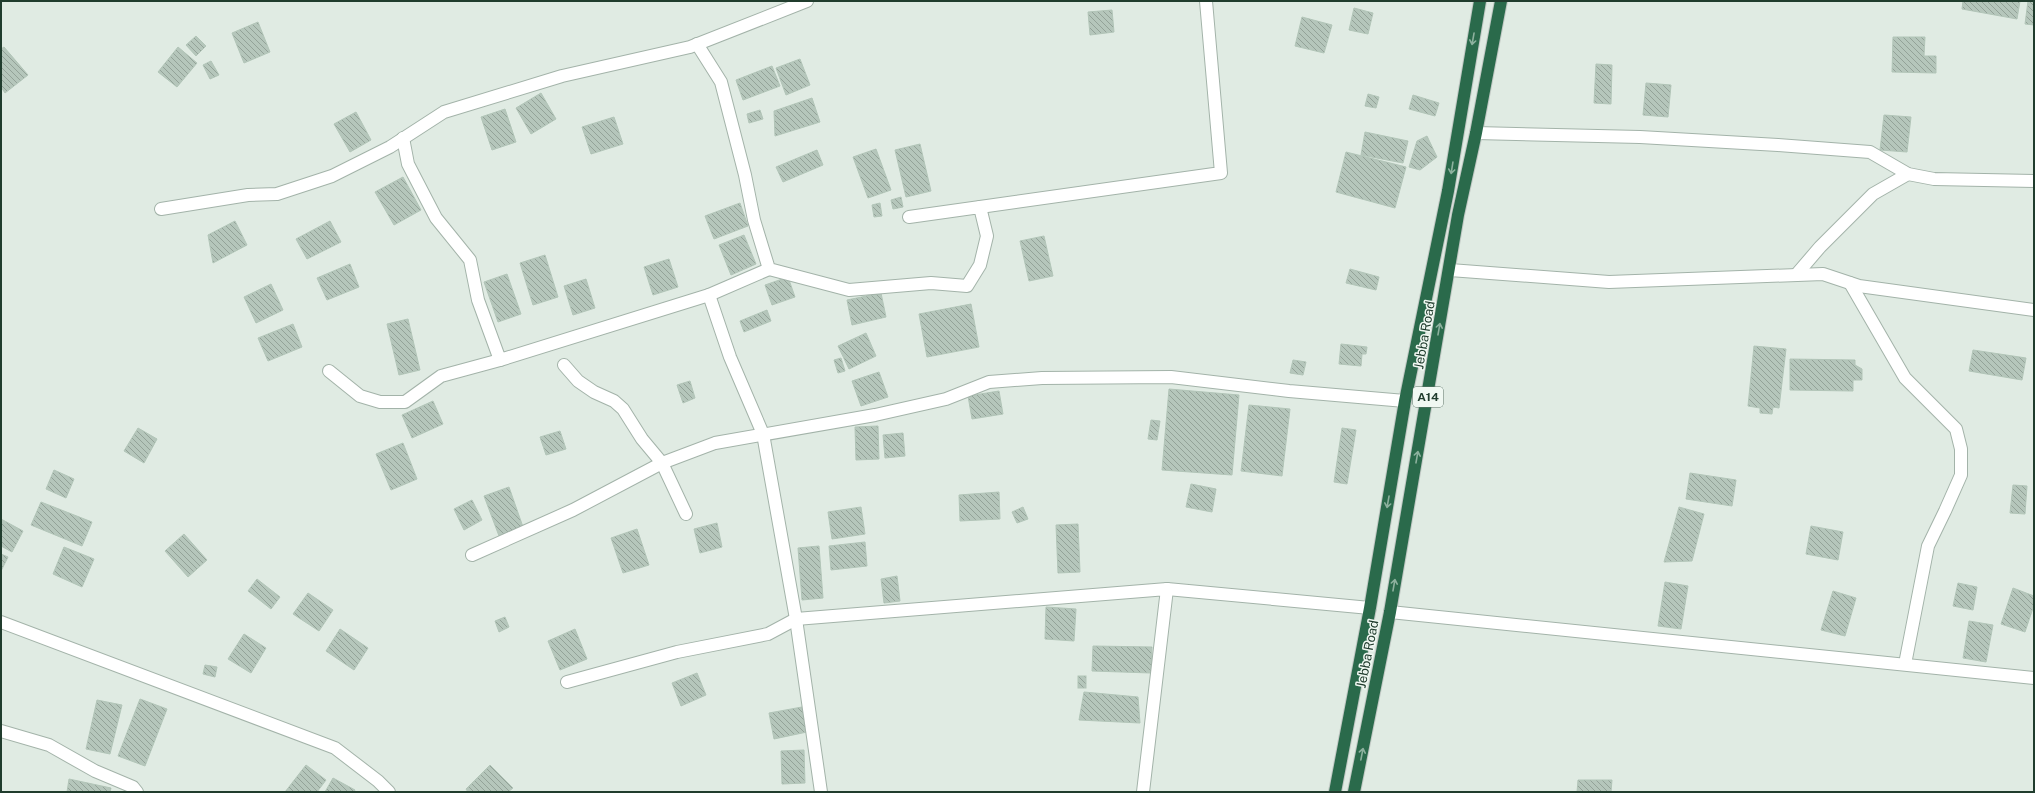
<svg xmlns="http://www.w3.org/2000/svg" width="2035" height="793" viewBox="0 0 2035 793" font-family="'Public Sans',sans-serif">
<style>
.building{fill:url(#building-back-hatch);stroke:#b2c5b8}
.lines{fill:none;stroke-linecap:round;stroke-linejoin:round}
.minor-casing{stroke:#a3b3a9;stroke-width:14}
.highway-casing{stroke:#c1c8c4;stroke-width:14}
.minor{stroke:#fff;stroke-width:12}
.highway{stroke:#2a6a4b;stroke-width:12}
.oneway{stroke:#8db19e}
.labels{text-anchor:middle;stroke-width:3;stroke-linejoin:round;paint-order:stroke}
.shield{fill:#f0f8f2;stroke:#5e7468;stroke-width:1}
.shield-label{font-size:12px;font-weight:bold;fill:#203c2d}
.street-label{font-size:13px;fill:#203c2d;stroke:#f0f8f2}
</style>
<defs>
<pattern id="building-back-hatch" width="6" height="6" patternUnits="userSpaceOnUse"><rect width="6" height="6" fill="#b5c6bb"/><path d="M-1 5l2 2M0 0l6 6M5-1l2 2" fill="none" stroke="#93a298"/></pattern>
</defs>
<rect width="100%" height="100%" fill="#e0ebe3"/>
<g class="building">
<path d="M1963,1H2020L2017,19L1962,9Z"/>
<path d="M2028,1H2034V25L2025,24Z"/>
<path d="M1354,8L1373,13L1368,34L1349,30Z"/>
<path d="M1112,10L1114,32L1090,35L1088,12Z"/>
<path d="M1302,17L1332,25L1324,53L1295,46Z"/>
<path d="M258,22L270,52L244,63L232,33Z"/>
<path d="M196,36L206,46L196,56L186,45Z"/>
<path d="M1893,37H1925L1924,56H1936V73L1892,72Z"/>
<path d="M4,47L28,75L5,93L1,87V49Z"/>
<path d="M178,47L197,63L177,87L158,72Z"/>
<path d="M800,59L810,85L786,95L776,68Z"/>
<path d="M211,61L219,75L210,79L203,65Z"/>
<path d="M1596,64L1612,65L1611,104L1594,103Z"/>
<path d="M772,66L780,86L743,100L736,80Z"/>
<path d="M1646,83L1671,85L1668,117L1643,115Z"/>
<path d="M541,93L556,119L531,134L516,108Z"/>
<path d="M1368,94L1379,97L1376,108L1365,106Z"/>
<path d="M1413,95L1439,103L1435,116L1409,109Z"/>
<path d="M812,98L820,122L775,136L774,111Z"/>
<path d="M505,109L516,142L492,150L481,117Z"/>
<path d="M760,110L763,119L749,123L747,114Z"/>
<path d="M356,112L371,140L350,152L334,124Z"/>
<path d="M1884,115L1911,117L1907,152L1880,150Z"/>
<path d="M614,117L623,144L591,154L582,127Z"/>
<path d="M1365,132L1408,141L1403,163L1361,155Z"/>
<path d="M1427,136L1437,157L1420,170L1409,167L1417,141Z"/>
<path d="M920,144L931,191L906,197L895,150Z"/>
<path d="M876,149L891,190L868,198L853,157Z"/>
<path d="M817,150L823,165L783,182L776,167Z"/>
<path d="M1346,152L1406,167L1395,208L1336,192Z"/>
<path d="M403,177L421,210L394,225L375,192Z"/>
<path d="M901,197L903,207L893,209L891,200Z"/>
<path d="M740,203L748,226L714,239L705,216Z"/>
<path d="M880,203L882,216L874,217L872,205Z"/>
<path d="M235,221L247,245L213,263L208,235Z"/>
<path d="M330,221L341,242L307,259L296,239Z"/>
<path d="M744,235L756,264L731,275L719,245Z"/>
<path d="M1044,236L1053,276L1029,281L1020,241Z"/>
<path d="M545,255L558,297L533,305L520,263Z"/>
<path d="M669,259L678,287L653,295L644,267Z"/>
<path d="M350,264L359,287L327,300L317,278Z"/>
<path d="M1350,269L1379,277L1376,290L1346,283Z"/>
<path d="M507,274L521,314L498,322L484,282Z"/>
<path d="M788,277L795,297L772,305L765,285Z"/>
<path d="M586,279L595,308L573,315L564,286Z"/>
<path d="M271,284L283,310L256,323L244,297Z"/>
<path d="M881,293L886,317L852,325L847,300Z"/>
<path d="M971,304L979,347L927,357L919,314Z"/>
<path d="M767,310L771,321L744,332L740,321Z"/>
<path d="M408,319L420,370L399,375L387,324Z"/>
<path d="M293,324L302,347L268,361L258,338Z"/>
<path d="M866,333L876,356L849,369L838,346Z"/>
<path d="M1341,344L1367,347L1366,354H1362L1361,366L1339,364Z"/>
<path d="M1754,346L1786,349L1779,408L1773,407L1772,414L1760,413V408L1748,406Z"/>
<path d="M1973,350L2026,358L2022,380L1969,371Z"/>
<path d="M841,358L845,371L838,373L834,360Z"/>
<path d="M1790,359L1855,360V365L1862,369V380H1853V391L1790,390Z"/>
<path d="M1293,360L1306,362L1303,375L1290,373Z"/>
<path d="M879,372L888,397L861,406L852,381Z"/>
<path d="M690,381L695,398L683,403L677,385Z"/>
<path d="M1169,389L1239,395L1232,475L1162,470Z"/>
<path d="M999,391L1003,414L972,419L968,396Z"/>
<path d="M433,401L443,424L412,438L402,415Z"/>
<path d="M1249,405L1290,409L1282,476L1241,471Z"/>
<path d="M1151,420L1160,421L1157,440L1148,439Z"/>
<path d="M878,426L879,459L856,460L855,427Z"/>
<path d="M138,428L157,439L144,463L124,451Z"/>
<path d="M1342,428L1356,430L1347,484L1334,482Z"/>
<path d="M560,431L566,449L546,455L540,437Z"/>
<path d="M903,433L905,456L885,458L883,435Z"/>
<path d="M403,443L417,479L391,490L376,454Z"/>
<path d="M54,470L74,479L66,498L46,489Z"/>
<path d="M1690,473L1736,480L1732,506L1686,499Z"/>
<path d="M1191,484L1216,489L1212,512L1186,507Z"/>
<path d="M2013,485L2027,486L2025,514L2010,513Z"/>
<path d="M509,487L523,527L499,536L484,496Z"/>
<path d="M999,492L1000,519L960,521L959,495Z"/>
<path d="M472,500L482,520L464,530L454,509Z"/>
<path d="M41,502L92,522L82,546L31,525Z"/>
<path d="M861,507L865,534L832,539L828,512Z"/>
<path d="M1023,507L1028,519L1017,523L1012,512Z"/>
<path d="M1679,507L1704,514L1692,561L1664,562Z"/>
<path d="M1,519L23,531L12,552L1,546Z"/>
<path d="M717,523L722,547L700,553L694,529Z"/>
<path d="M1078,524L1080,572L1058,573L1056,525Z"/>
<path d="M1811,526L1843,532L1838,560L1806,554Z"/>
<path d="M637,529L649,565L623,573L611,538Z"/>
<path d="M184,534L207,560L188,577L165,551Z"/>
<path d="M865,542L867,566L831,570L829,546Z"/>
<path d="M819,546L823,598L802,600L798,548Z"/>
<path d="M64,547L94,559L82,587L53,574Z"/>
<path d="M1,554L8,557L1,571Z"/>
<path d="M897,576L900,601L884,603L881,579Z"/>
<path d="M257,579L280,597L271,609L248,591Z"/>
<path d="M1665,582L1688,586L1681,629L1658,626Z"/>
<path d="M1958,583L1977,587L1973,610L1953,606Z"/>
<path d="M2013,588L2034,596V605L2025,632L2001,624Z"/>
<path d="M1833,591L1856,598L1845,636L1821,630Z"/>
<path d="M308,593L333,610L319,631L293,614Z"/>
<path d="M1046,607L1076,609L1074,641L1045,639Z"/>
<path d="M505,617L509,627L499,632L495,621Z"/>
<path d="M1969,621L1993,625L1986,662L1963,658Z"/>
<path d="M340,629L368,648L354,670L326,651Z"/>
<path d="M575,629L587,659L560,670L548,641Z"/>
<path d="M244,634L266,648L251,673L228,659Z"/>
<path d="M1093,646L1152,647L1151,673L1092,671Z"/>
<path d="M205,665L217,667L215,677L203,674Z"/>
<path d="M697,673L706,695L681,706L672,683Z"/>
<rect x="1078" y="676" width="8" height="12"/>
<path d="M1084,692L1138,697L1140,723L1079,720Z"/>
<path d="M140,699L167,709L145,766L118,756Z"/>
<path d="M97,700L122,705L110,754L86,749Z"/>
<path d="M802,707L807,732L774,739L769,713Z"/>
<path d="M804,750L805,783L782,784L781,751Z"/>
<path d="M306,765L326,780L317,792H285Z"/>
<path d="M490,765L513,788L508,792H468L466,789Z"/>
<path d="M333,778L355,790L354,792H325Z"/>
<path d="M69,779L111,788L110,792H67Z"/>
<path d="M1578,780H1612L1611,792H1577Z"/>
</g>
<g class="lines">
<g class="minor-casing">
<g id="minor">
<path d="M697,44L721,82L745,175L754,220L769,269L849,290L931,283L967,286L980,265L987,236L980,207L909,217"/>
<path d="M1476,133L1640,137L1778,145L1870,152L1908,174L1934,179L2034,181"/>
<path d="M403,138L408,164L436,218L470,260L478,300L500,360L709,295L769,269"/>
<path d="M980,207L1221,173L1206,1"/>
<path d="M161,209L248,195L277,194L332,176L390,147L444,112L562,76L690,47L807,1"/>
<path d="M1450,270L1609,282L1823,274L1859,286L2034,310"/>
<path d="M1796,275L1820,247L1873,194L1908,174"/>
<path d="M1850,283L1905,378L1956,429L1961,449V475L1945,511L1928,546L1905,664"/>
<path d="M709,295L730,357L763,434L796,619L821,792"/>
<path d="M564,365L578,381L594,392L614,401L623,409L642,439L662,463L686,514"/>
<path d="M329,371L360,396L380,402H405L441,376L500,360"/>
<path d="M472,555L573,510L662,463L715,443L875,415L946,399L989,382L1042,378L1171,377L1289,391L1405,401"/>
<path d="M1167,589L1370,608"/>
<path d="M1390,612L2034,678"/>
<path d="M1,622L335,748L378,781L389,792"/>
<path d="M567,682L677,652L768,634L796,619L1167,589L1143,792"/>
<path d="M1,731L49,745L95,771L133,787L137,792"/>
</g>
</g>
<g class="highway-casing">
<g id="highway">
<path d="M1335,792L1370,608L1405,401L1448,191L1480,1"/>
<path d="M1354,792L1390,612L1458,215L1476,133L1501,1"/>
</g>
</g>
<use href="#minor" class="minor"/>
<use href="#highway" class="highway"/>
</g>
<defs><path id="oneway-shaft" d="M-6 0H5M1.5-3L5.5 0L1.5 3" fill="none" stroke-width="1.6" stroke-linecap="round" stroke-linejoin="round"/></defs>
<g class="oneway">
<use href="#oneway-shaft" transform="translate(1473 39) rotate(100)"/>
<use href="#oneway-shaft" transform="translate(1452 168) rotate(99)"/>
<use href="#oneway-shaft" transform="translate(1439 329) rotate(-80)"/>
<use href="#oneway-shaft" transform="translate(1417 457) rotate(-80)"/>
<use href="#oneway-shaft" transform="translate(1388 502) rotate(100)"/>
<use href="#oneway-shaft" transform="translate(1394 585) rotate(-80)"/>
<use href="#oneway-shaft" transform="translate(1362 754) rotate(-79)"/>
</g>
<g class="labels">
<rect class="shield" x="1413" y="387" width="30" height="20" rx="3"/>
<g class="shield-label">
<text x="1428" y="401">A14</text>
</g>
<g class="street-label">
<text transform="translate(1424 335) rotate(-80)" y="5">Jebba Road</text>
<text transform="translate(1367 654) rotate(-79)" y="5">Jebba Road</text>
</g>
</g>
<rect width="2035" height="793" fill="none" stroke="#203c2d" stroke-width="4"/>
</svg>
